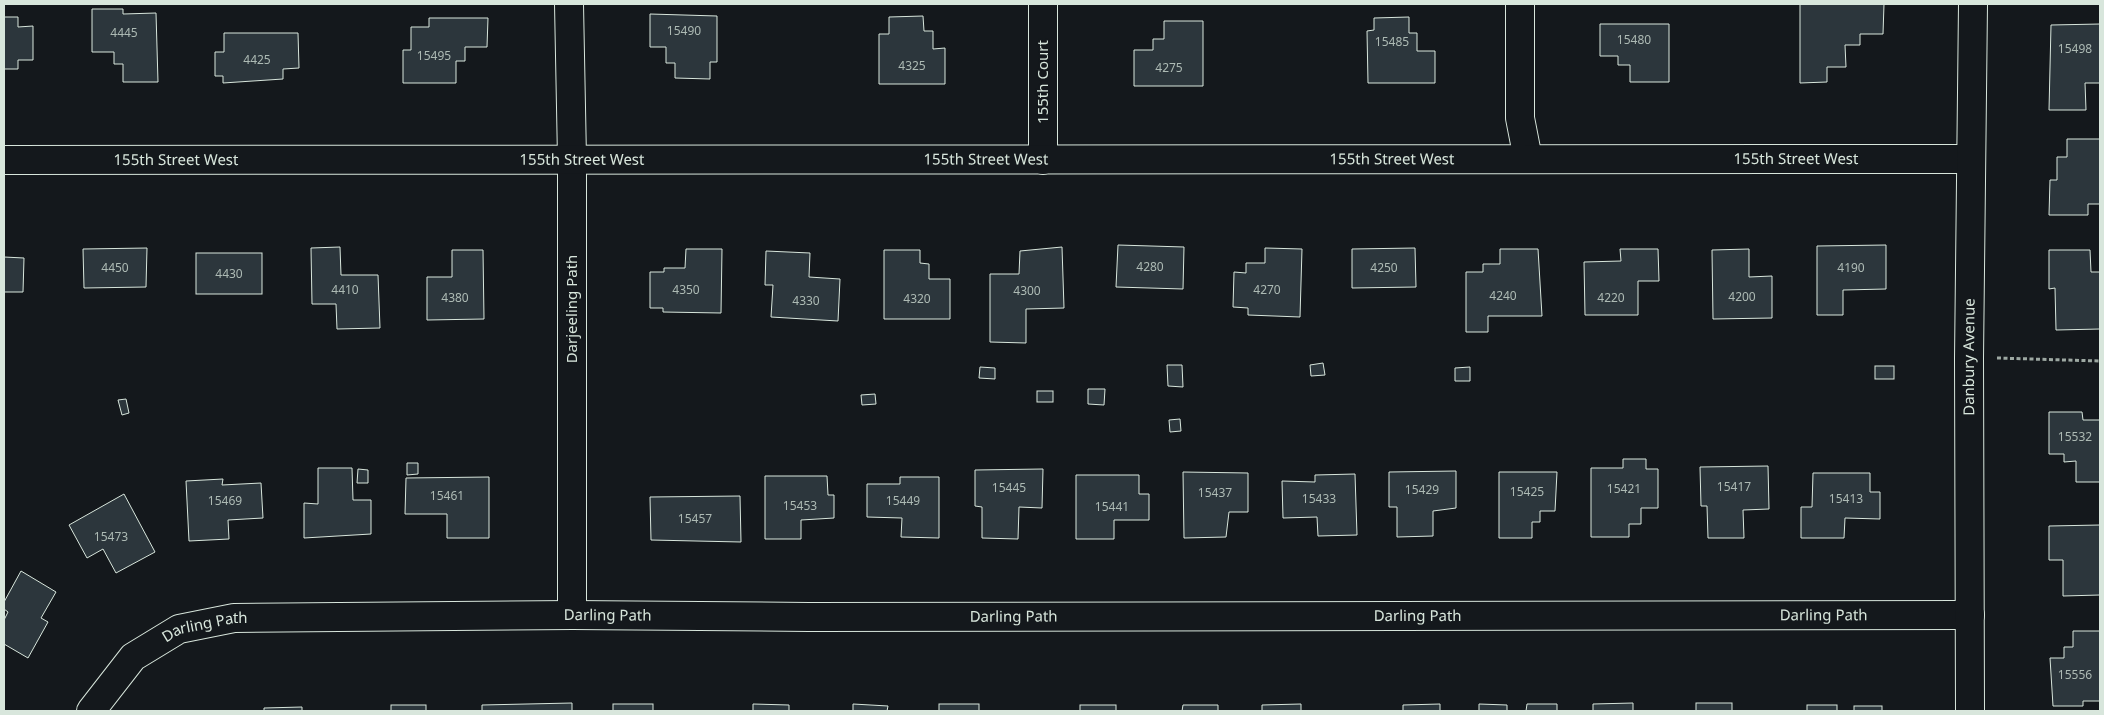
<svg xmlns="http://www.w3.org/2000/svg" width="2104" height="715" viewBox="0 0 2104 715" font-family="'Noto Sans',sans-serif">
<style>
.building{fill:#2c363c;stroke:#d8e6dc}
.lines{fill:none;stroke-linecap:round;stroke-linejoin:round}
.minor-casing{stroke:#d8e6dc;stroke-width:30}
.path{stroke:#9da8a2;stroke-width:3;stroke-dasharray:4 2.5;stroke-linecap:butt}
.minor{stroke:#14181c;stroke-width:28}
.labels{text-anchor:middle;stroke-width:4;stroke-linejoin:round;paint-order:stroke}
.number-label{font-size:12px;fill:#adbab4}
.street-label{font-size:15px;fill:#d8e6dc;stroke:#14181c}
</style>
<rect width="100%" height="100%" fill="#14181c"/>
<g class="building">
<path d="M1800,4H1884L1883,34H1860V45H1845L1846,67H1827V82L1800,83Z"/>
<path d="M92,9H123V14L156,13L158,82H123V64H114V52H92Z"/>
<path d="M650,14L717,16V62H710V79L675,78V63H666V47H650Z"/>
<path d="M923,16L924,31H933V49L945,48V84H879V34H889V17Z"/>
<path d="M4,17H18V27L33,26V60H18V69H4Z"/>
<path d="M1409,17V33H1417V51H1435V83H1368L1367,31L1374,30V18Z"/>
<path d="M429,18H488L487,47H465V61H456V83H403V50H411V27H429Z"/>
<path d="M1164,21H1203V86H1134V50H1153V39H1164Z"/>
<path d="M1600,24H1669V82H1630V65H1618V56H1600Z"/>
<path d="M2100,24V83H2085L2086,110H2049L2051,25Z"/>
<path d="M224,33H298L299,68L283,69V79L223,83V76H215V52H224Z"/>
<path d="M2067,139H2100V204H2088V215H2049L2050,180H2057V157H2067Z"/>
<path d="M1118,245L1184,247L1183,289L1116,287Z"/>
<path d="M1886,245V289L1843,290V315H1817V246Z"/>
<path d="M340,247L341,275H378L380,328L337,329L336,304H312L311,248Z"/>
<path d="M1062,247L1064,308L1026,309V343L990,342V274H1019L1020,251Z"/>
<path d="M147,248L146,287L84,288L83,249Z"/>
<path d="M1265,248L1302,249L1300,317L1248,315V308L1233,307L1234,272L1246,273V263H1265Z"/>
<path d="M1415,248L1416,287L1352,288V249Z"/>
<path d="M686,249H722L721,313L663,312V308H650V272H664V268H685Z"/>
<path d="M1500,249H1538L1542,316H1488V332H1466V272H1483V264H1500Z"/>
<path d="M1620,249H1658L1659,281H1638V315H1585L1584,262L1621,261Z"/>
<path d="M1749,249V277L1772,276V318L1713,319L1712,250Z"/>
<path d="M452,250H483L484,319L427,320V277H452Z"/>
<path d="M884,250H920V263L929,264V279H950V319H884Z"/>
<path d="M2049,250H2090L2091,272H2100V329L2056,330L2055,288L2049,289Z"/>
<path d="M766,251L810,253L809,277L840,279L838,321L771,317L773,285H765Z"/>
<rect x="196" y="253" width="66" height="41"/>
<path d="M4,257L24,258L23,292H4Z"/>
<path d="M1323,363L1325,375L1311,376L1310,365Z"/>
<path d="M1167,365H1182L1183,387L1168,386Z"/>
<rect x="1875" y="366" width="19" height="13"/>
<path d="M980,367L995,368V379L979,378Z"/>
<path d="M1470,367V381H1455V368Z"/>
<path d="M1088,389H1105L1104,405L1088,404Z"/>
<rect x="1037" y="391" width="16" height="11"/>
<path d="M875,394L876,404L862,405L861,395Z"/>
<path d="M126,399L129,413L122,415L118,400Z"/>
<path d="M2049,412H2082L2083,420H2100V482H2076V461L2064,462V454H2049Z"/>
<path d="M1180,419L1181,431L1170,432L1169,420Z"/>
<path d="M1623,459H1646V469H1658V508H1641V524H1629V537H1591V468H1623Z"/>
<path d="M407,463H418V474L407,475Z"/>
<path d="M1768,466L1769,509L1743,510L1744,538H1708L1707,506H1701L1700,467Z"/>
<path d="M318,468H352L353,500H371V534L304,538V503L318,504Z"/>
<path d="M358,469L368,470V483H357Z"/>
<path d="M1043,469L1042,508L1019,507L1018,539L982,538V507L975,506V470Z"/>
<path d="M1456,471V508L1433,511V536L1397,537V507H1389V472Z"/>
<path d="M1183,472L1248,473V512H1229L1226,537L1184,538Z"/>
<path d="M1499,472H1557L1555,511H1540V522H1532V538H1499Z"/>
<path d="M1813,473H1870V492H1880V519L1845,518L1844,538H1801V507H1812Z"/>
<path d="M1355,474L1357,535L1318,536L1317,517L1283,518L1282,481L1315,482V475Z"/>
<path d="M1076,475H1139V494H1149V520H1114V539H1076Z"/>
<path d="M765,476H827L828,495H834V518L801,520V539H765Z"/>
<path d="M489,477V538H447V514H405L406,478Z"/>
<path d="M900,477H939V538L901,537L902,518L867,517V484H900Z"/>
<path d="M223,479L222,485L261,483L263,518L228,520L229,539L189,541L186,481Z"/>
<path d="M124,494L155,552L116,573L103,549L87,558L69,525Z"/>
<path d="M740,496L741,542L651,540L650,497Z"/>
<path d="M2100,525V595L2063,596V560H2049V526Z"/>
<path d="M21,571L56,592L41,618L48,622L28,658L4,644V620L8,612L4,609V602Z"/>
<path d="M2073,631H2100V701H2083V706H2053L2050,658H2064V647H2073Z"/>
<path d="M572,703V711H482V705Z"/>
<path d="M1633,703V711H1593V704Z"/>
<rect x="1696" y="703" width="36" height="8"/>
<rect x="613" y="704" width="40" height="7"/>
<path d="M753,704L789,705V711H753Z"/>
<path d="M853,704L888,706L887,711H853Z"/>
<rect x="939" y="704" width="40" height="7"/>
<path d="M1301,704V711H1262V705Z"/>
<path d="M1440,704V711H1403V705Z"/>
<path d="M1479,704L1507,705V711H1479Z"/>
<path d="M1527,704H1557V711H1526Z"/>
<rect x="391" y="705" width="35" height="6"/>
<rect x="1080" y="705" width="36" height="6"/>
<path d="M1183,705H1218V711H1182Z"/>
<rect x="1807" y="705" width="30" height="6"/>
<rect x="1854" y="706" width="28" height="5"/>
<path d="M302,707V711H264V708Z"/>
</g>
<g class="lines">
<g class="minor-casing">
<g id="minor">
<path d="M569,4L572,159V615"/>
<path d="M1043,4V160"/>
<path d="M1520,4V118L1528,159"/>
<path id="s1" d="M4,160L1970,159"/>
<path id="s2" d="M91,711L133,657L179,629L234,618L572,615L809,617L1970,615"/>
<path id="s3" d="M1970,711L1969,358L1973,4"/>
</g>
</g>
<path class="path" d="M1997,358L2100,361"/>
<use href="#minor" class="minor"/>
</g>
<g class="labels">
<g class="number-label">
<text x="684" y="35">15490</text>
<text x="124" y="37">4445</text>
<text x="1634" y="44">15480</text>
<text x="1392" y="46">15485</text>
<text x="2075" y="53">15498</text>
<text x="434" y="60">15495</text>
<text x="257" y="64">4425</text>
<text x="912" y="70">4325</text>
<text x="1169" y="72">4275</text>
<text x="1150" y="271">4280</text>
<text x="115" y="272">4450</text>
<text x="1384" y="272">4250</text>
<text x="1851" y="272">4190</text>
<text x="229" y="278">4430</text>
<text x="345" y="294">4410</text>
<text x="686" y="294">4350</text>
<text x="1267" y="294">4270</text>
<text x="1027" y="295">4300</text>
<text x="1503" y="300">4240</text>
<text x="1742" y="301">4200</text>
<text x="455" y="302">4380</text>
<text x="1611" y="302">4220</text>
<text x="917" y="303">4320</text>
<text x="806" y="305">4330</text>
<text x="2075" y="441">15532</text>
<text x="1734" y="491">15417</text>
<text x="1009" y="492">15445</text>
<text x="1624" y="493">15421</text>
<text x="1422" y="494">15429</text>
<text x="1527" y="496">15425</text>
<text x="1215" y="497">15437</text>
<text x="447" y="500">15461</text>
<text x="1319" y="503">15433</text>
<text x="1846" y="503">15413</text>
<text x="225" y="505">15469</text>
<text x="903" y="505">15449</text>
<text x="800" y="510">15453</text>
<text x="1112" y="511">15441</text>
<text x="695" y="523">15457</text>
<text x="111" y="541">15473</text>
<text x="2075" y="679">15556</text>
</g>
<g class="street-label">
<text transform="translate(1043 82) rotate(-90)" y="5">155th Court</text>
<text dy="5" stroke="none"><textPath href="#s1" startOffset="578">155th Street West</textPath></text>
<text dy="5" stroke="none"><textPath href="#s1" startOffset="1792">155th Street West</textPath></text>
<text dy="5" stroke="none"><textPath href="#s1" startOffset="172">155th Street West</textPath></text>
<text dy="5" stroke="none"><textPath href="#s1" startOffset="982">155th Street West</textPath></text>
<text dy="5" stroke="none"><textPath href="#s1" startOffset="1388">155th Street West</textPath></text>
<text transform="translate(572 309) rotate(-90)" y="5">Darjeeling Path</text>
<text dy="5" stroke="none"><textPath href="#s3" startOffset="354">Danbury Avenue</textPath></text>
<text dy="5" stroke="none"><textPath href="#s2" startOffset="552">Darling Path</textPath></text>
<text dy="5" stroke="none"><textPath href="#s2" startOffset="1768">Darling Path</textPath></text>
<text dy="5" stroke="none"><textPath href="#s2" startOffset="958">Darling Path</textPath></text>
<text dy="5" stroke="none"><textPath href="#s2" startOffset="1362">Darling Path</textPath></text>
<text dy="5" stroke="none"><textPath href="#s2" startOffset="148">Darling Path</textPath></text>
</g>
</g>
<rect width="2104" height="715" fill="none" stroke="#d8e6dc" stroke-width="10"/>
</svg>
